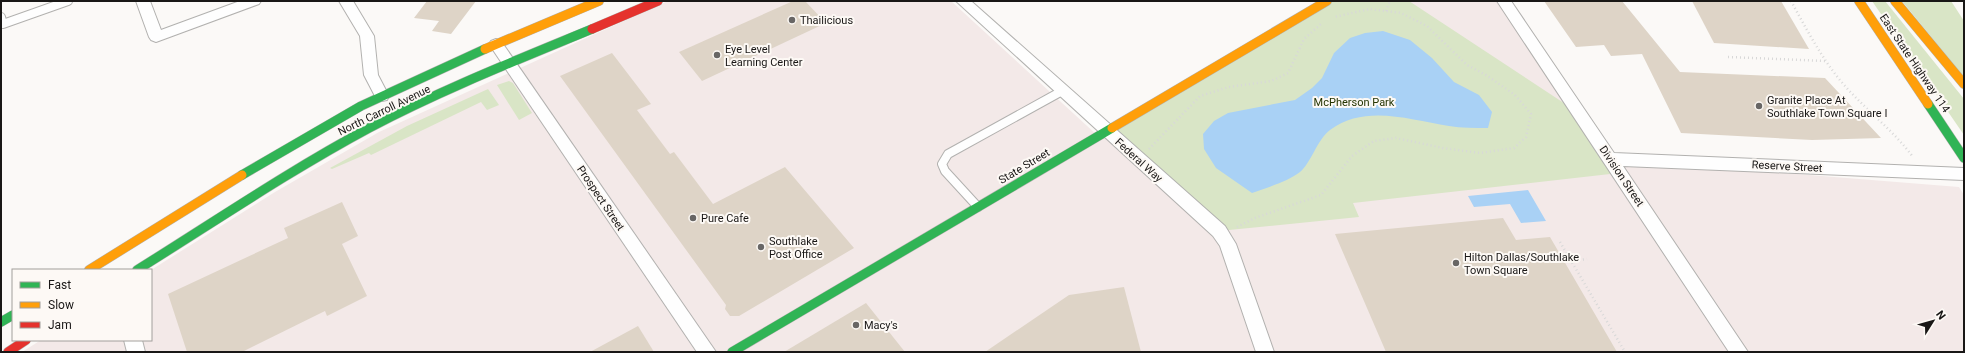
<svg xmlns="http://www.w3.org/2000/svg" width="1965" height="353" viewBox="0 0 1965 353" font-family="Roboto,sans-serif">
<style>
.commercial{fill:#f3e9e8}
.green{fill:#d9e5c6}
.water{fill:#a9d1f5}
.building{fill:#ded4c7}
.lines{fill:none;stroke-linecap:round;stroke-linejoin:round}
.lane-casing{stroke:#b2b1af;stroke-width:10}
.street-casing{stroke:#b2b1af;stroke-width:2}
.fast-casing{stroke:#b2b1af;stroke-width:10}
.slow-casing{stroke:#b2b1af;stroke-width:10}
.jam-casing{stroke:#b2b1af;stroke-width:10}
.path{stroke:#d8d8d8;stroke-width:2.5;stroke-dasharray:1 3;stroke-linecap:butt}
.lane{stroke:#fefefe;stroke-width:8}
.street{fill:#fefefe;fill-rule:evenodd}
.fast{stroke:#30b455;stroke-width:9}
.slow{stroke:#ff9f0a;stroke-width:9}
.jam{stroke:#e5322d;stroke-width:9}
.poi-dot{fill:#686665;stroke:#fdf9f5;stroke-width:1.5}
.labels{text-anchor:middle;stroke-width:4;stroke-linejoin:round;paint-order:stroke}
.poi-label{font-size:11px;fill:#191716;stroke:#fdf9f5;text-anchor:start}
.street-label{font-size:11px;fill:#191716;stroke:#fdf9f5}
.park-label{font-size:11px;fill:#243503;stroke:#fdf9f5}
</style>
<rect width="100%" height="100%" fill="#fbf9f7"/>
<path class="commercial" d="M668,1H951L1098,136L1327,1H1504L1610,159L1959,187L1964,195V352H22L41,340H151V270L275,192L379,132Z"/>
<g class="green">
<path d="M1327,1H1409L1579,113L1619,173L1353,203L1359,217L1219,231L1107,131Z"/>
<path d="M1872,1H1885L1964,99V135Z"/>
<path d="M1902,1H1951L1964,21V77Z"/>
<path d="M509,81L513,83L532,113L519,120L497,85Z"/>
<path d="M488,89L499,105L487,110L481,102L371,155L369,153L332,169L330,168L407,126Z"/>
</g>
<g class="water">
<path d="M1383,31L1410,40L1432,58L1454,82L1479,95L1492,112L1488,128C1475,128 1461,128 1449,126C1409,120 1366,104 1330,130C1317,140 1311,163 1300,172C1289,181 1266,188 1252,193L1216,168L1204,149L1203,134L1214,121L1228,113L1295,100L1312,88L1322,78L1334,53L1350,38L1365,33Z"/>
<path d="M1528,190L1546,221L1521,223L1510,204L1474,207L1468,196Z"/>
</g>
<g class="building">
<path d="M427,1H476L451,34L432,31L439,21L414,18Z"/>
<path d="M793,1H805L826,23L702,81L679,52Z"/>
<path d="M1544,1H1622L1680,72L1825,78L1881,138L1812,140L1681,133L1642,54L1611,56L1604,45L1576,47Z"/>
<path d="M1692,1H1781L1809,49L1714,43Z"/>
<path d="M612,53L651,104L637,110L670,154L674,152L713,204L785,167L854,248L739,316H730L725,309L726,305L560,76Z"/>
<path d="M342,202L358,236L342,244L367,296L327,316L325,311L242,352H187L168,294L288,238L284,228Z"/>
<path d="M1503,218L1516,240L1550,237L1617,352H1386L1335,234Z"/>
<path d="M1124,287L1141,352H985L1069,295Z"/>
<path d="M866,303L905,352H784Z"/>
<path d="M638,326L654,352H590Z"/>
</g>
<g class="lines">
<g class="lane-casing">
<g id="lane">
<path d="M1,17L3,24L68,1"/>
<path d="M978,207L945,171L942,164L948,154L1062,91"/>
</g>
</g>
<g class="street-casing">
<g id="street">
<path d="M136,1H150L161,30L240,1H261L259,4L156,42L151,40L149,37Z"/>
<path d="M339,1H353L374,36L378,75L389,96L387,100L382,101L377,100L364,75L360,36Z"/>
<path d="M956,1H971L1225,226L1236,244L1274,352H1256L1220,246L1213,236Z"/>
<path d="M1497,1H1511L1614,153L1964,168V180L1623,166L1748,352H1729Z"/>
<path d="M496,39L501,41L716,352H697L491,47L489,44L491,41Z"/>
<path d="M124,340H142L145,352H127Z"/>
</g>
</g>
<g class="fast-casing">
<g id="fast">
<path d="M1928,104L1964,158"/>
<path d="M242,175L361,106L485,49"/>
<path d="M137,270C214,222 289,171 369,128C441,90 517,60 592,29"/>
<path d="M1,322L13,315"/>
<path d="M732,352L1112,128"/>
</g>
</g>
<g class="slow-casing">
<g id="slow">
<path d="M1859,1L1928,104"/>
<path d="M1895,1L1964,84"/>
<path d="M485,49L599,1"/>
<path d="M1112,128L1327,1"/>
<path d="M89,270L242,175"/>
</g>
</g>
<g class="jam-casing">
<g id="jam">
<path d="M592,29L658,1"/>
<path d="M8,352L26,340"/>
</g>
</g>
<g class="path">
<path d="M1791,1C1807,30 1823,61 1845,86C1867,111 1893,130 1913,157"/>
<path d="M1386,11L1390,1"/>
<path d="M1728,57L1826,61"/>
<path d="M1149,149L1200,96L1229,87L1271,81L1288,73L1304,39L1321,24"/>
<path d="M1237,227L1255,218L1321,195L1352,156L1374,141L1396,138L1443,148L1480,153L1514,148L1526,137L1531,114L1515,95L1486,75L1467,65L1427,26L1401,13L1370,9L1334,17"/>
<path d="M1560,242L1625,352"/>
<path d="M1571,261L1587,259"/>
</g>
<use href="#lane" class="lane"/>
<use href="#street" class="street"/>
<use href="#fast" class="fast"/>
<use href="#slow" class="slow"/>
<use href="#jam" class="jam"/>
</g>
<g class="poi-dot">
<circle cx="792" cy="20" r="4"/>
<circle cx="717" cy="55" r="4"/>
<circle cx="1759" cy="106" r="4"/>
<circle cx="693" cy="218" r="4"/>
<circle cx="761" cy="247" r="4"/>
<circle cx="1456" cy="263" r="4"/>
<circle cx="856" cy="325" r="4"/>
</g>
<g class="labels">
<g class="poi-label">
<text x="800" y="24">Thailicious</text>
<text x="725" y="53">Eye Level<tspan x="725" dy="13">Learning Center</tspan></text>
<text x="1767" y="104">Granite Place At<tspan x="1767" dy="13">Southlake Town Square I</tspan></text>
<text x="701" y="222">Pure Cafe</text>
<text x="769" y="245">Southlake<tspan x="769" dy="13">Post Office</tspan></text>
<text x="1464" y="261">Hilton Dallas/Southlake<tspan x="1464" dy="13">Town Square</tspan></text>
<text x="864" y="329">Macy's</text>
</g>
<g class="street-label">
<text transform="translate(1915 63) rotate(56)" y="4">East State Highway 114</text>
<text transform="translate(384 110) rotate(-26)" y="4">North Carroll Avenue</text>
<text transform="translate(1139 160) rotate(42)" y="4">Federal Way</text>
<text transform="translate(1024 166) rotate(-31)" y="4">State Street</text>
<text transform="translate(1787 166) rotate(3)" y="4">Reserve Street</text>
<text transform="translate(1622 176) rotate(56)" y="4">Division Street</text>
<text transform="translate(601 198) rotate(56)" y="4">Prospect Street</text>
</g>
<g class="park-label">
<text x="1354" y="106">McPherson Park</text>
</g>
</g>
<rect width="1965" height="353" fill="none" stroke="#191716" stroke-width="4"/>
<rect x="12" y="269" width="140" height="72" fill="#fdf9f5" stroke="#a29f9c"/>
<rect x="20" y="282" width="20" height="6" fill="#30b455" stroke="#a29f9c"/>
<text x="48" y="289" font-size="12" fill="#191716">Fast</text>
<rect x="20" y="302" width="20" height="6" fill="#ff9f0a" stroke="#a29f9c"/>
<text x="48" y="309" font-size="12" fill="#191716">Slow</text>
<rect x="20" y="322" width="20" height="6" fill="#e5322d" stroke="#a29f9c"/>
<text x="48" y="329" font-size="12" fill="#191716">Jam</text>
<g transform="translate(1933 321) rotate(53)" stroke="#fdf9f5" stroke-width="3" paint-order="stroke">
<path d="M0-3L7 15L0 10L-7 15Z" fill="#191716"/>
<text y="-6" font-size="11" font-weight="bold" text-anchor="middle" fill="#191716">N</text>
</g>
</svg>
